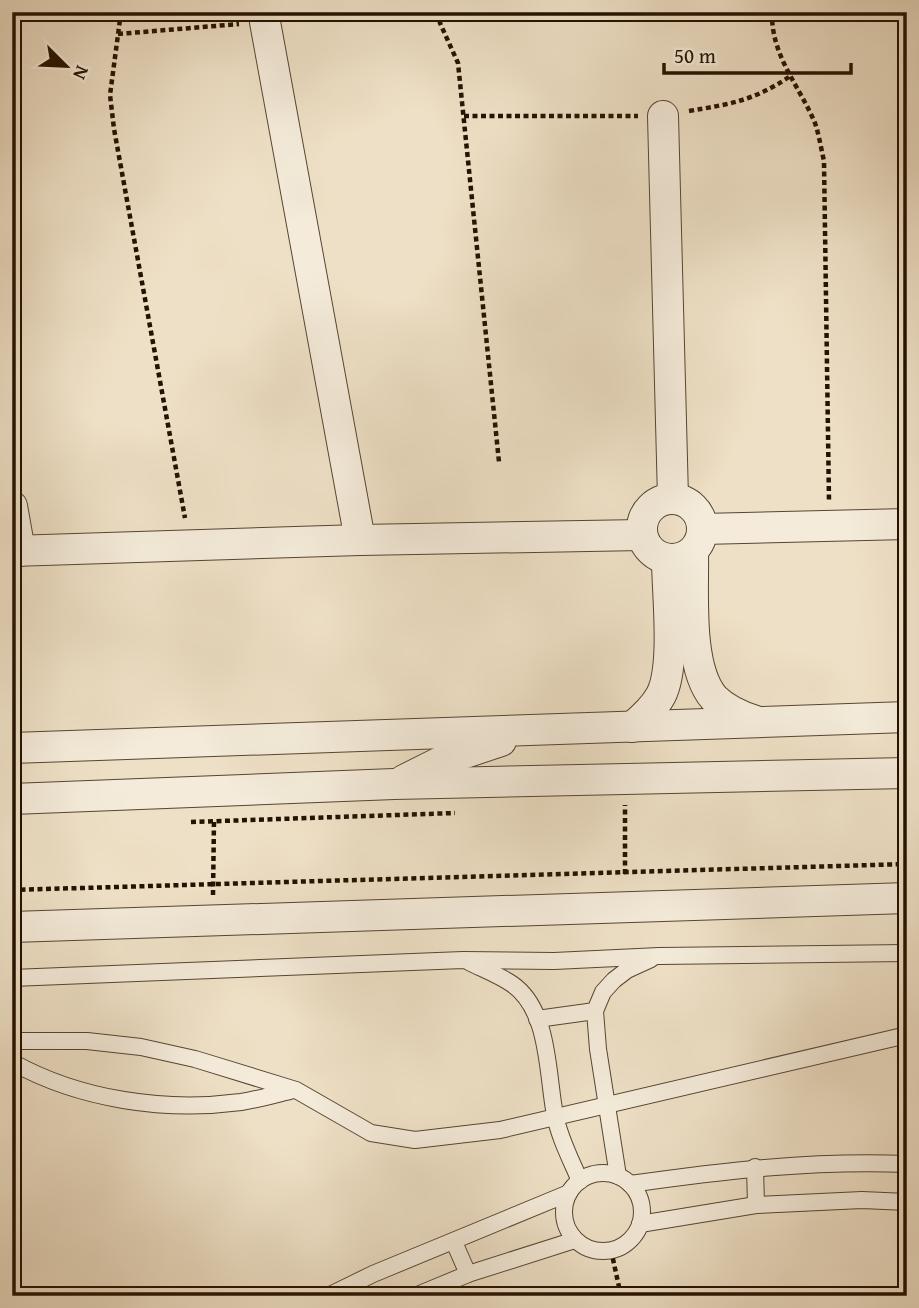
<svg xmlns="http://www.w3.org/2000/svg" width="919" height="1308" viewBox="0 0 919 1308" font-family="'Gentium Book Plus',serif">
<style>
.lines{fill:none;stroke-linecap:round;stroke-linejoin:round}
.lane-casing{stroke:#564532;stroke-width:18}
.street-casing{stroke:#564532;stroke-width:32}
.path{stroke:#241100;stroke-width:4.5;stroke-dasharray:5 3.5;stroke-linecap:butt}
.lane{stroke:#f4ebda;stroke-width:16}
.street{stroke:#f4ebda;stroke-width:30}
</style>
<rect width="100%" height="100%" fill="#eee0c6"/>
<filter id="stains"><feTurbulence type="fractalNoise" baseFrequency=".00286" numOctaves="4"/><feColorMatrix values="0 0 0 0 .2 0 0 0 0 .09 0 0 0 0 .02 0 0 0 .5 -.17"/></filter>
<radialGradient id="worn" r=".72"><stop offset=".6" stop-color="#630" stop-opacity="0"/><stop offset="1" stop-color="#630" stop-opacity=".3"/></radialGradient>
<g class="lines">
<g class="lane-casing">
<g id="lane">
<path d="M469,962C483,969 499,975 512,984C550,1010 547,1075 555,1115C559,1137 571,1160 580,1181"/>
<path d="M12,978L463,960L554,961L659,956L907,953"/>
<path d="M537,1019L595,1011"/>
<path d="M12,1041H87L141,1047L195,1059L296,1090L371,1133L415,1140L500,1130L907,1035"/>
<path d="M12,1062C80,1100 165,1112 241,1102C259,1099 277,1094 294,1090"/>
<path d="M755,1167L756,1205"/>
<circle cx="603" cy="1212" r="39"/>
<path d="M618,1176L598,1049L595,1011L603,992L614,980L627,970L651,959"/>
<path d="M630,1184C722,1171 813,1160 907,1164"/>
<path d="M640,1224L756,1205L862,1200L907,1202"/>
<path d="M454,1242L468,1274"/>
<path d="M328,1296L373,1274L569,1193"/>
<path d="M415,1296L468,1274L575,1240"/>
</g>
</g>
<g class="street-casing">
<g id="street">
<path d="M265,22L360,540"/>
<path d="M663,116L673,498"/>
<circle cx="672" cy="529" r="30"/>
<path d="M12,506L20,551"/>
<path d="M702,529L907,524"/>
<path d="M12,551L360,540L642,535"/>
<path d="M693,551C694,591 687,667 714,698C726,710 740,716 756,721"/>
<path d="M632,727C644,717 654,708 661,695C676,666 667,593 667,559"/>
<path d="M12,748L907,717"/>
<path d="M404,780L444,760L501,741"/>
<path d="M12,799L394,784L907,773"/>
<path d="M12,927L907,898"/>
</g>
</g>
<g class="path">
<path d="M121,12L110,95L114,129L185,518"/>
<path d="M438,12L440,23L458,63L499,462"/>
<path d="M772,12C771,56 799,85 815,123C819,135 821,148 824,161L829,501"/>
<path d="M289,17L320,12"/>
<path d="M118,34L239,24"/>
<path d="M689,111C730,104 753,101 789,77"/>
<path d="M464,116H638"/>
<path d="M191,822L455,813"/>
<path d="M625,874V805"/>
<path d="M12,890L907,864"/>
<path d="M213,895L214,820"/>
<path d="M611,1250L621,1296"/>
</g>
<use href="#lane" class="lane"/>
<use href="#street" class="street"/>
</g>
<rect width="919" height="1308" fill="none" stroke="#eee0c6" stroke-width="42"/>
<rect x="14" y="14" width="891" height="1280" fill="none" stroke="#241100" stroke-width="3.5"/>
<rect x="21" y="21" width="877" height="1266" fill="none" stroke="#241100" stroke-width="2"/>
<g transform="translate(66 66) rotate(114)" stroke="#f4ebda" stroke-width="5" paint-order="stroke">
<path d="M0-5L12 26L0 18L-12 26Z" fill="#241100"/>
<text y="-10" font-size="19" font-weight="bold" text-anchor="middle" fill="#241100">N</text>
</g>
<path d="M664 63v10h187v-10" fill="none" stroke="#241100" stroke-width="3.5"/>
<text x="674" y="63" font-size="21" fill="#241100" stroke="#f4ebda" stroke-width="5" paint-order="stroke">50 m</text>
<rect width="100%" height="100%" filter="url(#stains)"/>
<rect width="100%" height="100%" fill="url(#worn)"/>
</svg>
